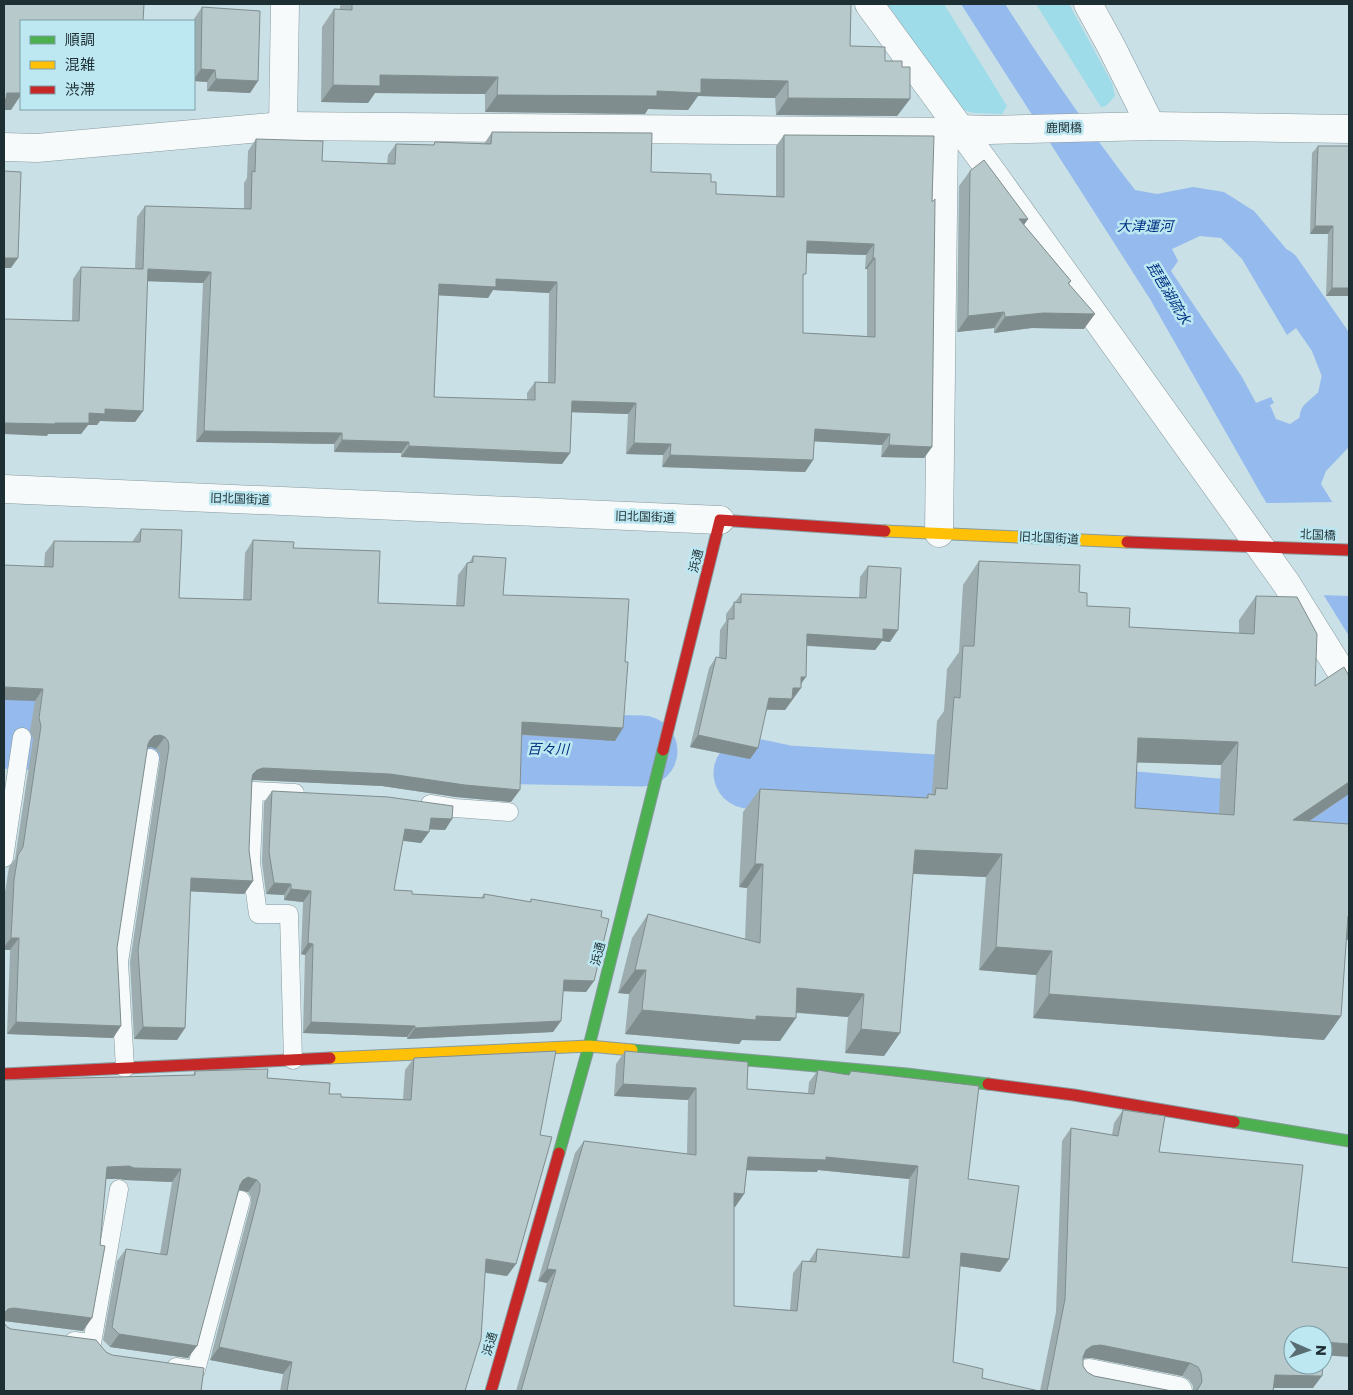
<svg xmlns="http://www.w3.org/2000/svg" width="1353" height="1395" viewBox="0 0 1353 1395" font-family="Poppins,'Noto Sans JP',sans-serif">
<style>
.green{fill:#9edce9}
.water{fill:#95baed}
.pier{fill:#c9e0e6}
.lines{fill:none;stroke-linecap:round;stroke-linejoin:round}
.canal{stroke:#95baed;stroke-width:41}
.river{stroke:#95baed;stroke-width:71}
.lane-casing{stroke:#889a9e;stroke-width:19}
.street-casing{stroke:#889a9e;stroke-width:29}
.fast-casing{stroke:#889a9e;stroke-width:13}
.slow-casing{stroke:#889a9e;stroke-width:13}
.jam-casing{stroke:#889a9e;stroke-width:13}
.lane{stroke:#f7fafb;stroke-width:18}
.street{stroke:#f7fafb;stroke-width:28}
.fast{stroke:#4caf50;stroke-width:11}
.slow{stroke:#ffc107;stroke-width:11}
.jam{stroke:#c62828;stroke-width:11}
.wall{fill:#9dadaf;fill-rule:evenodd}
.shaded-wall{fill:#808d8e}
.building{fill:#b7c9cb;stroke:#808d8e;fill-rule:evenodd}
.labels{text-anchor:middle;stroke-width:5;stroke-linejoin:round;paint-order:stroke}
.street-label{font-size:12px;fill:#1e2f33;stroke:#bde8f2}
.water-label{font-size:14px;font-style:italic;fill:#003181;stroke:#bde8f2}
</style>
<rect width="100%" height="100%" fill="#c9e0e6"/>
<g class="green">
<path d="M887,4H944L1007,106L1002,114L974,113L963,110Z"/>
<path d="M1036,4H1069L1112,83L1115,96L1106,106L1101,107Z"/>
</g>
<path class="water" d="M961,4H1005C1046,68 1089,130 1135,190L1157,194L1193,187L1224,192L1254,211L1288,251L1322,308L1287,335L1242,259L1221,238L1200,236L1172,249L1178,261L1171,271L1242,377L1256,403L1271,397L1274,403L1270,405L1276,419L1290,424L1317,406L1323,398L1325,381L1349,364V447L1326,471L1321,484L1349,529V636L1261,494L1150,299Z"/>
<path class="pier" d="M1336,502L1349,524V596L1320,595L1263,503Z"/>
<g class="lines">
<path class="canal" d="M1280,269L1330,341L1343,374L1337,403L1320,418"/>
<g class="river">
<path d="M4,733L131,740"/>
<path d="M424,747L642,751"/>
<path d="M749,773L787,781L933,790L1349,825"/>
</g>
<g class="lane-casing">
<g id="lane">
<path d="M430,804L455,808L509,812"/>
<path d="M4,858L22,737"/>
<path d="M293,1060L289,914H258L251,863L254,791L295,793"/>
<path d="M125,1068L119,962L150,758"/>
<path d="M74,1341L92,1343L119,1189"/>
<path d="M176,1367L196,1370L241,1200"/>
</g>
</g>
<g class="street-casing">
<g id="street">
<path d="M869,4L996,178L1286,583L1349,684"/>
<path d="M1088,4L1111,46L1151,126"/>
<path d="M283,126L285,4"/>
<path d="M4,147L37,148L283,126L944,132L961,129L988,130L1151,126L1349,129"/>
<path d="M4,489L720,520"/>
<path d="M939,533L944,132"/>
<path d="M1089,1373L1178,1391"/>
</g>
</g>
<g class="fast-casing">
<g id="fast">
<path d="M632,1050L907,1074L988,1084"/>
<path d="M1234,1122L1349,1141"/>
<path d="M559,1153L589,1046L663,750"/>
</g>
</g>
<g class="slow-casing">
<g id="slow">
<path d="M885,531L1127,542"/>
<path d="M330,1058L589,1046L632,1050"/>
</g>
</g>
<g class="jam-casing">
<g id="jam">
<path d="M1127,542L1349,550"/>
<path d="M663,750L720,520L885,531"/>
<path d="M4,1074L330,1058"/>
<path d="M988,1084L1074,1095L1234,1122"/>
<path d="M491,1391L559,1153"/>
</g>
</g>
<use href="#lane" class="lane"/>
<use href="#street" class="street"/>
<use href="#fast" class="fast"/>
<use href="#slow" class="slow"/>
<use href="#jam" class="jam"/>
</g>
<g class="wall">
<path d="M342,4H851L850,46L885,61L902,67L910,99L897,116L776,115L775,98L698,96L688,110L648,109L645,114L485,112V94L375,93L368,103L321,102L322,27L334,9L340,10V6Z"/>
<path d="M202,7L258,81L250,93L207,91V82L194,81V19Z"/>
<path d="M492,132L651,172L711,182L716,194L776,196V146L784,135L932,202V447L924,458L881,457L882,445L814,441L813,460L805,472L662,467L663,455L626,454L628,414L572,412L570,453L562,464L401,457V453L334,452V444L196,442L203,283L147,281L143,411L135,422L100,421L97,425H88L81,434H48L47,436L72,321L73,279L81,267L135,269L137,217L145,206L244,209V183L247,178L248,151L256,139L322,161L387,164L388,155L396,144L433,145L435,142L484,144ZM807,253L866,255L865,269H867V336L803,333V278ZM493,290L549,293L548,382H535L527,393V400L434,397L439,295L488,298Z"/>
<path d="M1318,146L1349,296H1326L1328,234H1310L1312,153Z"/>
<path d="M970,171L1028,219L1024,225L1071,281L1069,284L1084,329L1032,328L994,333V328L957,332L959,186Z"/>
<path d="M141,529L179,598L243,600L245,553L253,540L293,548L378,603L456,606L458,575L467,563H469L473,556L615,741L521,735L511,802L456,797L382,786L254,780L252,781L249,850L253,881L244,894L190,891L185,1028L177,1040L134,1039L130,962L160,760V754L156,749L151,747L147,748L117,948L121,1026L113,1038L7,1034L10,950H4V920L5,892L9,867L15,859L33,739L30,731L35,701L45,553L54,541L132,542Z"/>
<path d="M979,561L1079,592L1087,606L1129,627L1239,633V620L1256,596L1315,686L1349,676V794L1310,821L1346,940L1341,1016L1324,1040L1033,1018L1036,975L979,970L986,877L913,874L900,1033L884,1056L845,1053L848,1017L796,1013L780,1041L742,1040L739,1044L625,1034L629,994L618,993L632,938L648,914L745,939L747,888L739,887L743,812L760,789L925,798L928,794H931L932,793L937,721L944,711L947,669L959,652L963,585ZM1137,762L1221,765L1219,814L1135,808Z"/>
<path d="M868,566L890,642L882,641L875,650L806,646L801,688L785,710H767L750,759L690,747L709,668L716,657L719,658L720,630L726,621V614L741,594L859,598L860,577Z"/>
<path d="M272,791L452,819L445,830L429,829V832L421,843L403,841L394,890L412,894L481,898L484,894L530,902L531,899L601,917L594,981L586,992L563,991L561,1021L553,1032L407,1039V1037L303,1033L305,955L301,954L303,902L284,900V895L266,894L262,862L264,802Z"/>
<path d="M625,1051L747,1089L808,1093L809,1082L818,1070L968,1179L1009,1259L1000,1272L960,1266L953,1362L982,1378L1039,1391H516L547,1283L538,1281L575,1153L584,1141L687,1154L688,1100L614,1096L616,1064ZM747,1170L817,1172L818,1170L909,1179L902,1257L817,1249L809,1261H802L793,1273L790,1310L734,1306V1207H735L744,1194Z"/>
<path d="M414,1058L516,1264L507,1276L485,1273L465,1391H280L283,1374L210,1360L251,1203V1197L248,1192L239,1190L188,1358L110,1347L103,1340L117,1261L126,1249L160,1254L172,1182L125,1180L120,1179H106L83,1331L4,1321V1080L193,1075L195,1071L267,1078L329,1094L341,1097L403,1099L405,1070Z"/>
<path d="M1123,1110L1159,1152L1292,1262L1323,1355L1313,1388H1273V1391H1193V1386L1189,1380L1182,1376L1092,1358L1083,1359V1366L1087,1372L1094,1376L1172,1391H1040L1056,1312L1062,1141L1071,1128L1112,1135L1114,1123Z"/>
</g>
<g class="shaded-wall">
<path d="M201,69L215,70L207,82L194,81V79Z"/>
<path d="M380,75L498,77L485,94L375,93L368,103L321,102L333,85Z"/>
<path d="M216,79L258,81L250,93L207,91Z"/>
<path d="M701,79L788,81L775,98L698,96L688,110L648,109L645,114L485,112L497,95L657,91Z"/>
<path d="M7,93H21V95L11,110H4V97Z"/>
<path d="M788,98L910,99L897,116L776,115Z"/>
<path d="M1019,219H1028L1017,234Z"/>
<path d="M1315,226H1333L1328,234H1310Z"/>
<path d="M807,241L874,244L866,255L799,253Z"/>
<path d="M4,258H18L11,268H4Z"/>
<path d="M873,258H875L867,269H865Z"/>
<path d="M148,269L211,272L203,283L140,281Z"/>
<path d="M496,279L557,282L549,293L493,290L488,298L431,295L439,284Z"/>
<path d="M1332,288H1349V296H1326Z"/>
<path d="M1004,312L994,328L957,332L968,316Z"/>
<path d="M1043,313L1095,314L1084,329L1032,328L994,333L1005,317Z"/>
<path d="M572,401L636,403L628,414L564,412Z"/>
<path d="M105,409L143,411L135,422L100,421L97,425H88L81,434H48L47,436L4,434V423H55Z"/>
<path d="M815,429L890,434L882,445L807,441Z"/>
<path d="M204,431L342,433L334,444L196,442Z"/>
<path d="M342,440L409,442L401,453L334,452Z"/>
<path d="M634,443L671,444L663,455L626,454Z"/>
<path d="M889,445L932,447L924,458L881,457Z"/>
<path d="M409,446L570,453L562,464L401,457Z"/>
<path d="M670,455L813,460L805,472L662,467Z"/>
<path d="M883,629L898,630L890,642L882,641L875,650L799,645L807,634Z"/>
<path d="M801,677H806L798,688Z"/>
<path d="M4,687L43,689L35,701L4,700Z"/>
<path d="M793,688H801L785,710L762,709L769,698Z"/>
<path d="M522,722L623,728L615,741L513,734Z"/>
<path d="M160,735L165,737L156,749L151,747L146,748L150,740L154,736Z"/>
<path d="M698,735L758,748L750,759L690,747Z"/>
<path d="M1138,738L1238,742L1221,765L1121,762Z"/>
<path d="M263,768L390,774L520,790L511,802L456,797L382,786L254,780L249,782L253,774L257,770Z"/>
<path d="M1349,782V794L1276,843L1293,820Z"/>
<path d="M431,818L452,819L445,830L423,829Z"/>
<path d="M405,829L429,832L421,843L398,840Z"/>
<path d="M915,850L1002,854L986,877L898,873Z"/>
<path d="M755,864H763L747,888L739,887Z"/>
<path d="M191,878L253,881L244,894L182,891Z"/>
<path d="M274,883L291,884L284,895L266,894Z"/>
<path d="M291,889L311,891L303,902L284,900Z"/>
<path d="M1348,916H1349V940L1332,939Z"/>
<path d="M11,938H19L10,950H4V947Z"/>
<path d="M308,943L313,944L305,955L301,954Z"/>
<path d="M996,947L1052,951L1036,975L979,970Z"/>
<path d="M635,970H646L629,994L618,993Z"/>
<path d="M564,980L594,981L586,992L557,991Z"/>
<path d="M797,988L864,994L848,1017L781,1011Z"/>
<path d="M1049,994L1341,1016L1324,1040L1033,1018Z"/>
<path d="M642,1010L796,1018L780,1041L742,1040L739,1044L625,1034Z"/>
<path d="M561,1021L553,1032L407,1039L415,1028Z"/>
<path d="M16,1022L121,1026L113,1038L7,1034Z"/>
<path d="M311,1022L415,1026L407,1037L303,1033Z"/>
<path d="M143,1027L185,1028L177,1040L134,1039Z"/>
<path d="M861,1029L900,1033L884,1056L845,1053Z"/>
<path d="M623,1084L696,1088L688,1100L614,1096Z"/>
<path d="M748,1157H826L918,1166L909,1179L818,1170L817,1172L739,1170Z"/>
<path d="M129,1166L181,1169L172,1182L125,1180L120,1179H99L107,1167Z"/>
<path d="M248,1177L257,1180L248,1192L239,1190L234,1192L243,1180Z"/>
<path d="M734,1193L744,1194L735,1207L725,1206Z"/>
<path d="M961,1253L1009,1259L1000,1272L952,1265Z"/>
<path d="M486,1259L516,1264L507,1276L477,1271Z"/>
<path d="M547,1269L556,1270L547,1283L538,1281Z"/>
<path d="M14,1308L92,1318L83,1331L4,1321V1313L8,1309Z"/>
<path d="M119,1334L197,1346L188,1358L110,1347Z"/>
<path d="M1325,1342L1349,1344V1357L1323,1355Z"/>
<path d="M1101,1345L1190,1363L1182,1376L1092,1358H1084L1078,1362L1086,1350L1092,1346Z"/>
<path d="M219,1347L292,1362L283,1374L210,1360Z"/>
<path d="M1275,1375L1322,1376L1313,1388H1267Z"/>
</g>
<g class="building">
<path d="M4,4H144L143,21H21V93H7L6,99H4Z"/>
<path d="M352,4H851L850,46L885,47V61H902V67H910V99L788,98V81L701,79V93L657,91V96L497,95L498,77L380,75V86L333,85L334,9L352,10Z"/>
<path d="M202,7L260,11L258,81L216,79L215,70L201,69Z"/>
<path d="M492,132L652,133L651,172L711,174V182H716V194L784,197V135L934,136L932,202L935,199L932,447L889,445L890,434L815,429L813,460L670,455L671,444L634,443L636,403L572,401L570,453L409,446V442L342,440V433L204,431L211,272L148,269L143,411L105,409V414L89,413V423H55V424L4,423V319L79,321L81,267L143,269L145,206L251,209L252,171L255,172L256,139L323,141L322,161L395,164L396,144L434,145L435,142L491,144ZM807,241L874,244L873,258H875V337L803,333V274H806ZM496,279L557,282L555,383L535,382V400L434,397L439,284L496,287Z"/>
<path d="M1318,146H1349V288H1332L1333,226H1315Z"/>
<path d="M984,160L1028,219H1019L1071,281L1068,283L1095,314L1043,313L1005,317L1004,312L968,316L970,171Z"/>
<path d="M4,171L21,172L18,258H4Z"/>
<path d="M141,529L182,530L179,598L251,600L253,540L294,542L293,548L380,551L378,603L464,606L467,563L473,562V556L506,558L503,595L629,599L625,662H628L623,728L522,722L520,790L465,785L390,774L263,768L257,770L253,774L252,778L249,850L253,881L191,878L185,1028L143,1027L138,950L169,747L168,741L165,737L160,735L154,736L150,740L148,744L117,948L121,1026L16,1022L19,938H11L14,880L18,855L23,847L41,726L39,718L43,689L4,687V565L53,567L54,541L140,542Z"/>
<path d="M979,561L1080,565L1079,592L1087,593V606L1130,608L1129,627L1254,634L1256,596L1297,597L1317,634L1315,686L1344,667L1349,676V782L1293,820L1349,824V916H1348L1341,1016L1049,994L1052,951L996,947L1002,854L915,850L900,1033L861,1029L864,994L797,988L796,1018L756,1016V1020L642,1010L646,970H635L648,914L760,943L763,864H755L760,789L928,798V794L935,795L936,788L947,789L954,697L960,698L963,646H974ZM1138,738L1238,742L1234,815L1135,808Z"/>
<path d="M868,566L901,568L898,630L883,629V639L807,634L806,677H801V688H793L792,699L769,698L758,748L698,735L716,657L726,659L728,619H734V602L741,603V594L866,598Z"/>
<path d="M272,791L388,797L453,806L452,819L431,818L429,832L405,829L394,890L412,891V894L484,898V894L531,902V899L602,911L601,917L609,919L594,981L564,980L561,1021L415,1028V1026L311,1022L313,944L308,943L311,891L291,889V884L274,883L269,852Z"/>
<path d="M556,1051L540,1135L552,1137L516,1264L486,1259L481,1339L465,1391H287L292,1362L219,1347L260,1190V1184L257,1180L248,1177L243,1180L240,1185L197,1346L119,1334L112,1327L126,1249L167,1255L181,1169L134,1168L129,1166L107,1167L100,1245L105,1246L92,1318L14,1308L8,1309L4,1313V1080L195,1075V1071L268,1069L267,1078L330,1083L329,1094H341V1097L411,1100L414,1058Z"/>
<path d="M625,1051L748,1062L747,1089L814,1094L818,1070L849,1075L851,1071L979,1086L968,1179L1019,1186L1009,1259L961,1253L953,1362L983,1369L982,1378L1039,1391H521L556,1270L547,1269L584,1141L696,1155V1088L623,1084ZM748,1157L826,1160V1157L918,1166L909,1258L817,1249L816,1262L802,1261L797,1311L734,1306V1193L744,1194Z"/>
<path d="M1123,1110L1165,1116L1159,1152L1303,1165L1292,1262L1349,1268V1344L1325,1342L1323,1360V1335H1293V1365H1323L1322,1376L1275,1375L1273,1391H1195L1198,1389L1202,1382L1201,1373L1198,1367L1190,1363L1101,1345L1092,1346L1086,1350L1083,1357V1366L1087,1372L1094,1376L1172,1391H1047L1065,1299L1071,1128L1118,1136Z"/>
<path d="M4,1323L7,1327L11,1329L96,1340L106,1352L112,1355L204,1368L201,1391H4Z"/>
</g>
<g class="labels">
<g class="street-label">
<text transform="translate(1064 128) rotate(-1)" y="4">鹿関橋</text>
<text transform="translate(240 499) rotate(2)" y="4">旧北国街道</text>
<text transform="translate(645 517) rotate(2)" y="4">旧北国街道</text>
<text transform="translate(1318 535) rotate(2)" y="4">北国橋</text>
<text transform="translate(1049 538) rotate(3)" y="4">旧北国街道</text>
<text transform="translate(696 561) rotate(-76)" y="4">浜通</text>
<text transform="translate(598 954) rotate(-76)" y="4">浜通</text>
<text transform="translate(490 1344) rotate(-74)" y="4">浜通</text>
</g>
<g class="water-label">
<text x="1145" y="231">大津運河</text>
<text transform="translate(1169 293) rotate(59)" y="5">琵琶湖疏水</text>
<text transform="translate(548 749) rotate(1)" y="5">百々川</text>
</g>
</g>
<rect width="1353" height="1395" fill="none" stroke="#1e2f33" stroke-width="10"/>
<rect x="20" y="20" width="175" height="90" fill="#bde8f2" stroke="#7d9ea6"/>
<rect x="30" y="36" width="25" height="8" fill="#4caf50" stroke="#7d9ea6"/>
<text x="65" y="45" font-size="15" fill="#1e2f33">順調</text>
<rect x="30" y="61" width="25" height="8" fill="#ffc107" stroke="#7d9ea6"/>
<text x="65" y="70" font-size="15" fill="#1e2f33">混雑</text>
<rect x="30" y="86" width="25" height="8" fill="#c62828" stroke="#7d9ea6"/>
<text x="65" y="95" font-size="15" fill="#1e2f33">渋滞</text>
<g transform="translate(1308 1350) rotate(92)"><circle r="24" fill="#bde8f2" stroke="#7d9ea6"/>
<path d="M0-4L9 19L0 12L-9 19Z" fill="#5a6d72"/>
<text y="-8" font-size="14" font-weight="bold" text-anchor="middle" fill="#1e2f33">N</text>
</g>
</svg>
